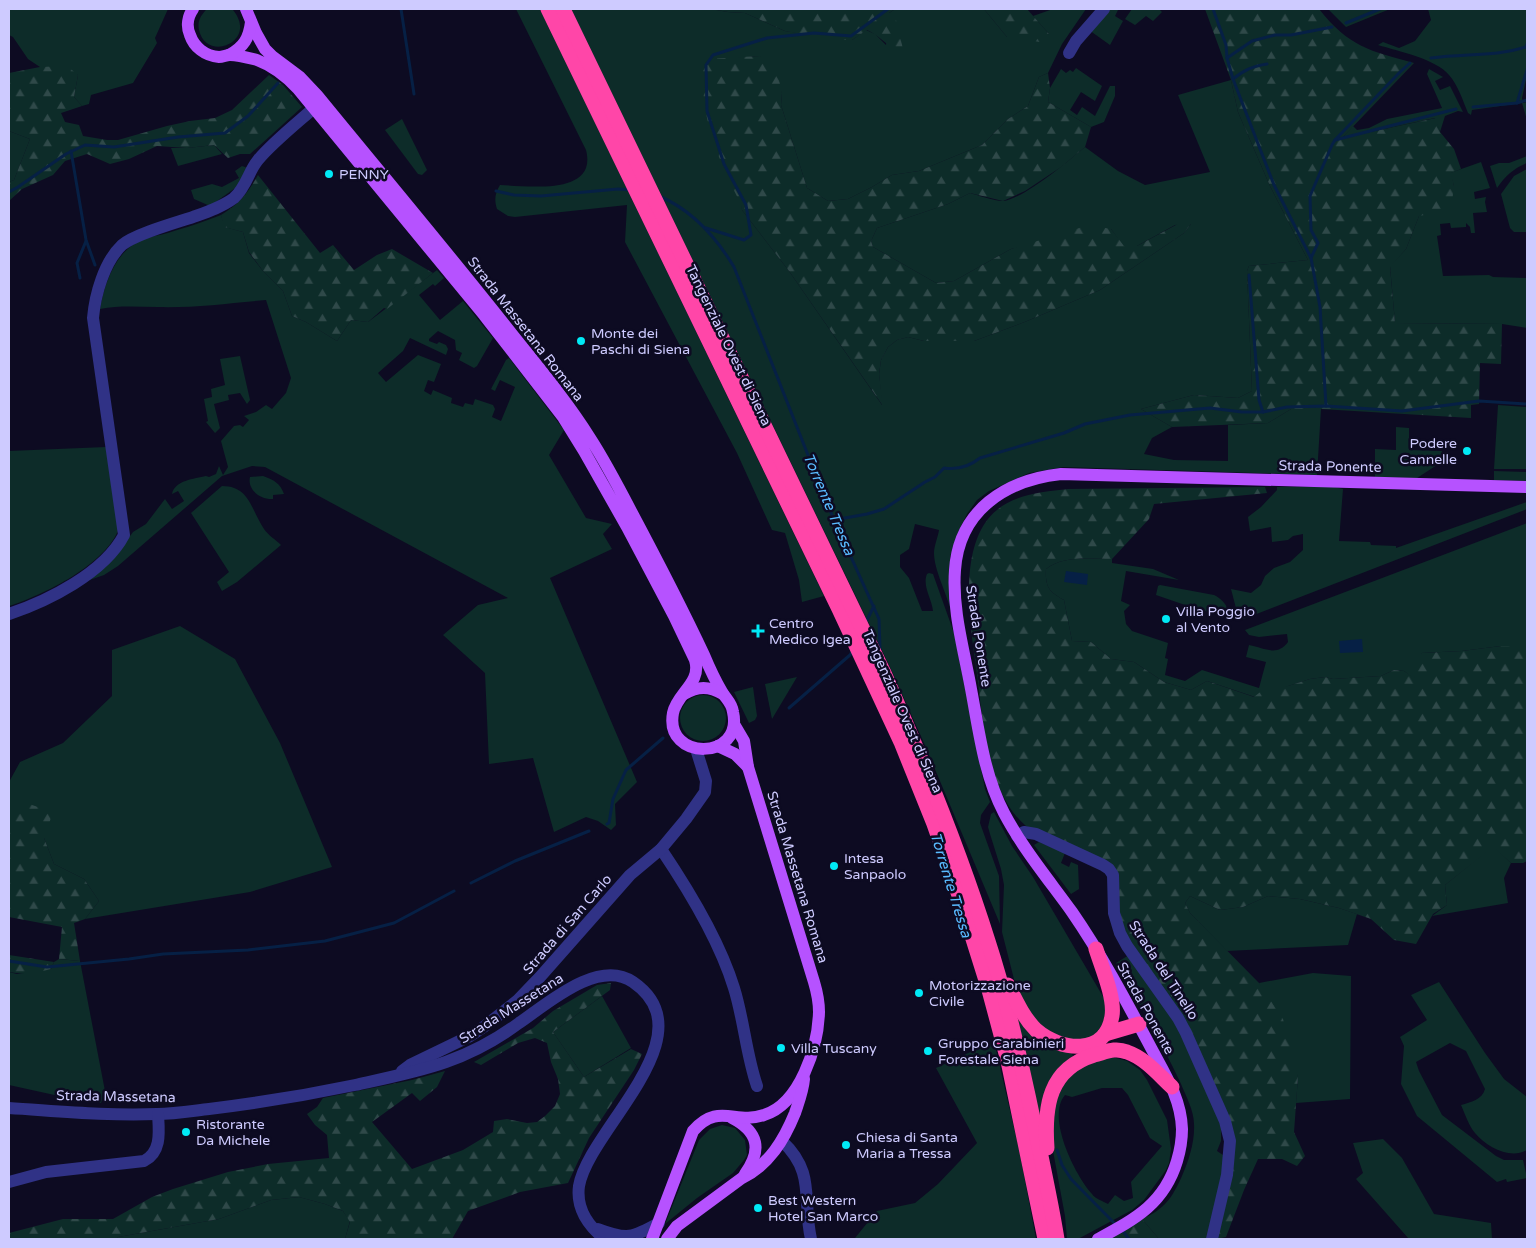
<svg xmlns="http://www.w3.org/2000/svg" width="1536" height="1248" viewBox="0 0 1536 1248" font-family="'Varela Round',sans-serif">
<style>
.green{fill:#0d2c29;fill-rule:evenodd}
.forest{fill:url(#forest-firs)}
.water{fill:#062045}
.lines{fill:none;stroke-linecap:round;stroke-linejoin:round}
.stream{stroke:#062045;stroke-width:3}
.minor{stroke:#303286;stroke-width:12}
.major{stroke:#b652ff;stroke-width:12}
.highway{stroke:#ff46a8;stroke-width:15}
.poi-dot{fill:#00eaf6;stroke:#0d0b22;stroke-width:2}
.labels{text-anchor:middle;stroke-width:5;stroke-linejoin:round;paint-order:stroke}
.poi-label{font-size:14px;fill:#cecbff;stroke:#0d0b22;text-anchor:start}
.street-label{font-size:14px;fill:#cecbff;stroke:#0d0b22}
.water-label{font-size:15px;font-style:italic;fill:#59bbff;stroke:#0d0b22}
</style>
<defs>
<pattern id="forest-firs" width="22" height="20" patternUnits="userSpaceOnUse" patternTransform="scale(1.25)"><rect width="22" height="20" fill="#0d2c29"/><path d="M5 1l3.5 6h-7zM16 11l3.5 6h-7z" fill="#2f4949"/></pattern>
</defs>
<rect width="100%" height="100%" fill="#0d0b22"/>
<g class="green">
<path d="M9,9H168L155,38L157,43L133,83L91,95L89,104L82,106L74,97L78,75L53,67H40L28,59L13,37L9,35Z"/>
<path d="M207,9L233,10C259,42 206,63 199,30C197,21 201,15 207,9Z"/>
<path d="M516,9H540L824,596L802,602L799,580L785,533L772,530L737,453L625,242L627,205L515,217L508,216L497,209C494,200 495,193 500,185C527,186 598,196 586,150Z"/>
<path d="M571,9H711L728,12L745,13L785,31L852,40L866,30L875,34L886,45L889,13L895,9H984L1007,37L1049,34L1033,16L1053,9H1086L1062,44L1048,73L1039,77L1028,106L1008,119L982,145L919,171L892,175L872,187L848,199L828,201L807,188L781,105L782,93L760,56L737,58L742,210L789,271L882,405L879,374L881,360L888,347L897,340L908,337L924,341H974L1027,321L1100,290L1184,233L1191,224L1175,225L1137,246H1123L1111,229L1011,249L954,281L936,283L873,247L871,241L877,228L948,204L970,193C978,195 997,202 1004,201C1026,197 1067,162 1085,147L1118,171L1145,185L1210,172L1178,95L1231,80L1238,112L1270,186L1308,260L1249,266L1247,271L1252,391L1238,398L1194,395L1141,409L1172,427L1152,438L1144,454L1174,460L1228,461V425L1268,423L1291,409H1321L1317,475L1063,467L1029,473L989,491L977,500L967,514L959,530L950,557L951,611C947,594 934,570 934,553C934,546 938,537 939,530L915,524L909,549L900,555V567L909,578L922,611H933C932,599 922,586 927,574L929,573L933,574L954,633L985,789L990,802L981,815L980,823L999,876L1000,924L924,743L890,667Z"/>
<path d="M1109,9L1118,10L1115,16L1123,21L1110,45L1089,30Z"/>
<path d="M1132,9L1135,10L1136,9H1159L1162,12L1153,21L1146,16L1135,25L1125,19Z"/>
<path d="M1328,9H1390L1346,27Z"/>
<path d="M1428,9H1527V75L1522,98L1523,103L1527,102V120L1522,103L1472,110L1471,115L1468,113C1463,101 1458,85 1449,75C1436,59 1398,51 1378,45L1383,42L1399,48L1415,41L1431,20Z"/>
<path d="M1076,68L1102,86L1095,101L1081,92L1070,110L1077,115L1082,107L1095,116L1110,86H1115V96L1104,122L1091,127L1048,102L1050,88L1061,69L1066,73L1070,70L1073,72Z"/>
<path d="M1429,69L1443,77L1435,81L1440,90L1450,86L1463,112L1458,111L1445,116L1440,132L1435,118L1342,138L1353,126L1357,130L1369,128L1387,119L1442,108L1427,74Z"/>
<path d="M402,119L427,170L422,175L418,174L385,130Z"/>
<path d="M9,131L30,139L14,180L9,182Z"/>
<path d="M214,145L222,154L178,166L171,148H187Z"/>
<path d="M1527,156V163C1514,168 1505,176 1497,188L1490,166L1499,163H1509Z"/>
<path d="M1481,162L1490,188L1474,192L1475,199L1486,197L1485,202L1487,212L1473,213L1475,233H1471L1470,227L1466,223V227L1451,228L1450,223L1440,224L1441,235L1437,236L1443,276L1489,275L1493,277L1527,278V328L1502,324L1395,323L1390,266L1406,249L1419,216L1454,186L1450,173Z"/>
<path d="M242,166L248,168L238,186L210,206L194,199L191,190L212,184L222,187L239,178L235,171Z"/>
<path d="M1527,169V232H1514L1510,228L1501,194L1514,176Z"/>
<path d="M221,215L225,227L243,232L249,253L263,271L283,291L292,316L306,322L337,341L351,320L368,322L437,270L444,278L435,286L433,284L419,295L440,320L463,301L493,338L477,366L474,368L459,360L462,353L456,350L455,340L438,331L429,339V341L437,344L439,342L446,345L448,349L446,355L410,338L403,351L378,373L386,382L418,355L441,364L434,382L428,380L424,391L431,395L433,390L452,398L451,403L463,407L465,403L473,405L475,399L493,405L495,409L492,417L501,421L515,387L500,380L495,391L491,389L506,360L509,358L564,430L549,455L586,518L612,524L603,534L612,549L550,578L637,782L615,804L616,825L611,830L598,821L586,817L554,832L533,758L489,764L485,673L443,635L478,605L508,598L265,467L252,466L222,476L118,566L104,575L84,582L118,552L133,532L146,524L165,499L172,509L184,501L178,491L172,494C175,480 194,479 206,476L209,477L216,474L219,466L223,475L228,467L221,441L234,426L240,425L243,427L249,420L244,416L256,412L266,405L272,409L286,393L291,378L266,300C231,303 194,308 158,307C139,307 120,305 100,309C105,281 117,247 147,238C157,235 167,234 177,230C192,226 207,220 221,215Z"/>
<path d="M240,356L250,400L247,404L240,393L228,395L229,400L214,404L220,428L215,433L206,422L208,421L204,399L212,397L211,389L225,385L220,359Z"/>
<path d="M1498,405L1527,407V469H1494Z"/>
<path d="M1396,427L1409,428V450L1442,451L1440,463L1417,478L1375,477V449L1396,450Z"/>
<path d="M106,447L119,528C107,564 43,595 9,606V451Z"/>
<path d="M1494,471L1527,472V481L1494,480Z"/>
<path d="M263,476C274,480 280,483 284,494L273,495V499C261,500 247,490 250,477Z"/>
<path d="M222,486C250,486 251,510 264,529C268,535 276,540 281,545L237,582L222,591L217,582L229,572L191,513Z"/>
<path d="M1277,487H1334L1343,489L1339,541L1370,542L1371,545L1396,546V548L1527,502V509L1241,620L1238,616L1231,589L1251,593L1261,585L1265,576L1274,568L1290,562L1303,550V534L1293,536L1288,540L1272,542L1271,527L1250,531L1248,517L1261,507L1277,490Z"/>
<path d="M1527,523V646H1501L1462,651L1422,653L1414,679L1404,671L1394,670L1381,676L1333,679L1325,677L1310,679L1255,697L1207,681L1191,690L1164,682L1134,662L1111,659L1091,642L1072,641L1064,600C1049,592 1045,587 1046,569C1063,555 1090,559 1112,559V563L1153,569L1179,580L1126,571L1121,601L1130,605L1124,611L1126,624L1132,631L1168,643L1165,658L1168,659L1165,675L1185,681L1202,670L1259,688L1266,662L1246,657L1249,645C1265,648 1277,657 1288,642L1287,634L1259,637L1249,635L1245,630Z"/>
<path d="M1160,585L1214,595C1222,599 1228,605 1228,614L1224,616L1201,610L1194,611L1188,606L1156,595L1158,586Z"/>
<path d="M180,626L235,659L280,743L332,867L250,892L85,919L99,901L84,879L54,864L44,838L9,815V782L20,762L63,743L112,696V650Z"/>
<path d="M797,677L772,719L765,684Z"/>
<path d="M753,687L757,716L755,720L749,723L734,692Z"/>
<circle cx="703" cy="718" r="23"/>
<path d="M994,812L1012,846L1033,877L1105,1000L1107,1006L1100,1034L1072,1043L1039,1027L1017,991L1002,932L1004,885L1001,869L990,834L988,827L991,814Z"/>
<path d="M1039,842L1065,853L1061,863L1069,867L1071,862L1078,865L1079,889L1071,894L1034,845Z"/>
<path d="M1493,846L1511,863L1504,878L1508,903L1432,916L1447,905L1445,885Z"/>
<path d="M1190,896L1220,910L1243,907L1268,896L1300,899L1339,908L1357,914L1348,945L1227,951L1190,913L1185,903Z"/>
<path d="M1129,955L1180,1029L1221,1124V1141L1217,1151L1226,1157L1208,1239H1159L1142,1219C1165,1209 1172,1198 1182,1176C1189,1160 1195,1141 1194,1124C1194,1111 1186,1096 1181,1084C1162,1043 1138,1003 1116,963Z"/>
<path d="M59,959L80,961L105,1091L101,1103L68,1101L59,1096L9,1085V972L17,974L51,969L54,962Z"/>
<path d="M1313,973L1351,976L1350,1099L1296,1103L1298,1077L1259,983Z"/>
<path d="M1439,982L1485,1053L1504,1079L1527,1097V1150C1510,1160 1487,1147 1475,1133C1469,1126 1465,1114 1461,1105C1471,1102 1482,1100 1485,1089L1466,1051L1450,1043L1416,1062L1419,1071L1442,1115L1496,1156L1504,1160H1523L1527,1178L1507,1182L1506,1179L1497,1182L1417,1116L1401,1084L1404,1046L1400,1037L1427,1020L1411,995Z"/>
<path d="M602,996L631,1048L584,1077L553,1032Z"/>
<path d="M1017,1017L1071,1052L1073,1056L1040,1118Z"/>
<path d="M994,1041L1020,1154L1036,1239H856L855,1238L877,1211L915,1203L938,1184L977,1143L936,1068Z"/>
<path d="M1105,1058H1116L1127,1061L1140,1070L1147,1080L1167,1120L1171,1149L1169,1163L1166,1170L1144,1200L1132,1210L1078,1239H1067L1065,1216L1051,1140L1053,1101L1071,1072ZM1102,1088H1122L1128,1095L1150,1138L1162,1146L1131,1182L1133,1198L1124,1201L1115,1195L1108,1204C1103,1201 1095,1199 1092,1194C1075,1175 1046,1117 1065,1095L1072,1097Z"/>
<path d="M722,1125L735,1128L745,1140L747,1155L744,1160L733,1173L697,1198L665,1224L699,1140L710,1129Z"/>
<path d="M1383,1139L1402,1158L1434,1214L1491,1223L1492,1239H1409L1356,1179L1363,1173L1353,1143Z"/>
<path d="M299,1197L325,1204L343,1211L350,1221L345,1239H117L118,1237L219,1219L271,1200Z"/>
</g>
<g class="forest">
<path d="M711,9H895L889,13L896,20L903,49L898,52C887,45 878,35 867,30L852,40H835L785,31L745,13L728,12Z"/>
<path d="M984,9H1027L1049,34L1040,42L1007,37Z"/>
<path d="M1205,9H1319C1349,47 1370,51 1414,63L1342,138L1436,118L1440,132L1454,149L1461,169L1451,173L1454,186L1451,210L1419,216L1406,249L1390,267L1395,323L1502,324L1501,364L1480,363L1479,404L1471,405V418L1321,409H1291L1268,423L1172,427L1141,409L1194,395L1238,398L1252,391L1247,271L1249,266L1308,260L1270,186L1238,112L1231,80Z"/>
<path d="M760,56L775,62L782,93L781,105L807,188L828,201L848,199L872,187L892,175L919,171L982,145L1008,119L1028,106L1039,77L1048,73L1050,88L1048,102L1091,127L1085,147L1061,167L1025,191L1003,201L970,193L948,204L877,228L871,241L873,247L936,283L954,281L1011,249L1089,225L1111,229L1124,246H1137L1187,219L1191,224L1184,233L1100,290L1027,321L974,341H924L908,337L897,340L888,347L881,360L879,374L883,406L789,271L742,210L741,204C722,167 706,132 703,90C703,79 701,69 706,59Z"/>
<path d="M67,66L78,75L74,97L82,106L61,113L65,122L79,125L83,136L107,140H118L167,126L190,121L215,118L232,110L269,75L283,85L302,107L250,154H240L228,158L214,145L187,148L157,146L129,159L110,164L87,154L65,161L53,175L22,189L9,201V182L14,180L30,139L9,131V73L40,67Z"/>
<path d="M258,175L320,253L333,245L354,270L377,255L392,249L433,273L387,309L384,308L368,322L351,320L337,341L306,322L292,316L283,291L263,271L249,252L243,232L224,227L221,215C240,203 247,194 258,175Z"/>
<path d="M1265,487L1267,493L1154,504L1149,519L1112,559C1090,559 1063,555 1046,569C1045,587 1049,592 1064,600L1072,641L1091,642L1111,659L1134,662L1164,682L1191,690L1207,681L1254,697L1264,689L1288,686L1310,679L1325,677L1333,679L1381,676L1394,670L1404,671L1414,678L1415,664L1422,653L1462,651L1501,646H1527V861L1523,863H1511L1493,847L1445,885L1447,905L1433,914L1416,944L1394,940L1371,919L1339,908L1300,899L1268,896L1243,907L1220,910L1190,896L1185,903L1190,913L1259,983L1283,1019L1298,1077L1294,1132L1305,1156L1297,1166L1282,1159H1258L1244,1190L1226,1237L1216,1239L1231,1178L1224,1108L1130,943L1117,913L1113,869L1026,826C987,793 983,722 977,674C971,630 958,557 988,519C1007,495 1040,492 1068,489Z"/>
<path d="M26,803L53,812L44,838L54,864L84,879L99,901L85,919L74,923L80,961L59,959L62,927L9,917V815Z"/>
<path d="M9,955L54,962L51,969C37,973 23,975 9,972Z"/>
<path d="M611,983L610,990L553,1032L584,1077L631,1049L642,1054L634,1070L589,1138L568,1183L520,1192L468,1211L452,1239H345L350,1222L343,1211L325,1204L299,1197L271,1200L219,1219L118,1237L117,1239H9V1233L63,1219H113L152,1197L173,1189L228,1172L268,1164L329,1158L327,1135L315,1125L307,1114L317,1107L323,1098L412,1080L445,1071L437,1087L420,1101L412,1093L372,1122L412,1169L463,1150L493,1132L494,1121L507,1119L527,1123L537,1122L545,1116L555,1106L560,1094L558,1079L551,1062L547,1043L535,1038L518,1043L481,1065L474,1062L533,1028L553,1011L597,985Z"/>
<path d="M1142,1219L1159,1239H1109Z"/>
</g>
<g class="water">
<path d="M1066,571L1088,574L1087,585L1064,582Z"/>
<path d="M1362,639L1363,652L1340,653L1339,641Z"/>
</g>
<g class="lines">
<g class="stream">
<path d="M401,9L414,94"/>
<path d="M1213,9L1226,45L1227,58"/>
<path d="M1346,23L1380,9"/>
<path d="M1431,58C1463,53 1495,57 1526,47L1527,44"/>
<path d="M1233,79C1244,70 1253,66 1267,64"/>
<path d="M1517,103L1527,70"/>
<path d="M1473,107L1517,103L1527,100"/>
<path d="M1335,140L1456,109"/>
<path d="M71,151L86,240L95,265"/>
<path d="M496,191L514,195L541,196L618,189L631,190"/>
<path d="M9,192L18,187L66,154L85,145L114,147L178,137L225,133L248,116L278,83"/>
<path d="M659,196C692,210 716,237 734,267L828,506L879,619L880,649"/>
<path d="M706,228L744,240L751,235L746,205L724,164L707,111L706,65L713,55L767,38L814,33L851,36L888,9"/>
<path d="M1311,258L1318,243L1311,230L1310,196L1332,145L1335,140L1399,73L1410,63"/>
<path d="M1249,275L1259,400L1263,412"/>
<path d="M80,278L77,263L86,241"/>
<path d="M1326,406L1320,307L1311,258L1274,185L1233,79L1227,58L1252,41L1275,35H1291L1332,27"/>
<path d="M834,520L867,514L884,509L925,482L935,477L944,468C957,470 970,466 980,458L1064,433L1085,424L1130,415L1210,408L1242,412H1263L1287,407L1326,406L1402,411L1479,401L1527,404"/>
<path d="M865,624L874,606"/>
<path d="M789,708L850,655L853,650"/>
<path d="M607,824L609,823L613,799L626,770L663,738"/>
<path d="M471,883L515,861L589,831"/>
<path d="M9,961L47,967L129,959L163,954L248,950L325,941L394,923L454,891"/>
<path d="M1057,1150L1062,1165L1071,1179L1117,1226"/>
<path d="M1122,1230L1129,1239"/>
</g>
<g class="minor">
<path d="M1069,53L1076,41L1104,9"/>
<path d="M9,614C48,601 104,573 124,535L93,318C95,295 104,262 122,245C135,234 175,223 193,217C207,212 222,207 234,198C247,186 248,172 258,160C272,143 297,123 314,108"/>
<path d="M1017,836L1024,832L1036,834L1103,865L1109,869L1113,875L1114,913L1120,933L1127,946L1178,1018L1186,1033L1225,1121L1230,1141L1227,1175L1212,1239"/>
<path d="M661,849C688,889 720,942 734,988C744,1020 746,1054 757,1086"/>
<path d="M402,1071L410,1065L470,1036L485,1026L518,1000L540,977L630,875L661,849L686,819L705,792L706,781L696,749"/>
<path d="M9,1108C58,1111 107,1116 157,1114C174,1114 192,1111 209,1109C258,1103 307,1095 355,1085C419,1071 465,1063 519,1023C547,1004 598,958 633,982C710,1035 589,1129 579,1186C576,1208 588,1226 605,1239"/>
<path d="M782,1141C816,1173 802,1199 811,1239"/>
<path d="M9,1182L46,1172L144,1161C162,1152 159,1131 158,1114"/>
<path d="M598,1229C627,1240 632,1238 659,1223"/>
</g>
<g class="major">
<path d="M193,9C188,16 186,26 190,35C194,47 205,56 219,57C223,57 226,55 230,55C239,55 249,58 257,60C273,66 286,76 298,89L484,315L563,417L584,451L627,527L674,616L695,660C702,683 677,693 673,713C664,761 744,761 733,712C732,703 726,699 722,692C715,680 709,667 704,655C681,606 656,558 631,511C618,486 605,461 590,438C565,398 533,361 504,324C443,247 379,171 317,95L300,77L272,56L265,49L256,33L246,9"/>
<path d="M229,55C244,47 249,38 251,22"/>
<path d="M684,694C698,686 709,686 723,694"/>
<path d="M718,746L735,754L748,767"/>
<path d="M732,1118C759,1132 762,1150 745,1174"/>
<path d="M652,1239L693,1131C718,1102 735,1125 764,1115C800,1104 818,1047 819,1012C819,1002 817,992 814,982L748,767L744,741L734,724"/>
<path d="M667,1239L677,1226L742,1178C769,1165 784,1140 795,1113C799,1101 803,1091 804,1079"/>
<path d="M1098,1239C1135,1219 1164,1204 1177,1161C1180,1151 1182,1140 1182,1129C1181,1097 1163,1071 1149,1044C1125,999 1101,954 1072,912C1049,880 1023,849 1004,813C984,775 979,731 971,689C964,650 952,610 955,570C959,510 1006,480 1061,474L1527,487"/>
</g>
<g class="highway">
<path d="M548,9L839,609L901,742L934,824L962,904L989,990L1008,1061L1045,1239"/>
<path d="M563,9L884,673C923,761 959,849 988,941C1008,1002 1022,1065 1035,1128C1043,1165 1051,1202 1057,1239"/>
<path d="M1008,985C1016,1001 1023,1017 1036,1030C1060,1051 1106,1057 1112,1016C1115,998 1102,968 1096,949"/>
<path d="M1105,1034L1139,1024"/>
<path d="M1047,1148C1044,1106 1049,1069 1094,1055C1106,1052 1115,1047 1127,1052C1145,1058 1159,1075 1172,1087"/>
</g>
</g>
<g class="poi-dot">
<circle cx="329" cy="174" r="5"/>
<circle cx="581" cy="341" r="5"/>
<circle cx="1467" cy="451" r="5"/>
<circle cx="1166" cy="619" r="5"/>
<path d="M755.5 623.5h5v5h5v5h-5v5h-5v-5h-5v-5h5z"/>
<circle cx="834" cy="866" r="5"/>
<circle cx="919" cy="993" r="5"/>
<circle cx="781" cy="1048" r="5"/>
<circle cx="928" cy="1051" r="5"/>
<circle cx="186" cy="1132" r="5"/>
<circle cx="846" cy="1145" r="5"/>
<circle cx="758" cy="1208" r="5"/>
</g>
<g class="labels">
<g class="poi-label">
<text x="339" y="179">PENNY</text>
<text x="591" y="338">Monte dei<tspan x="591" dy="16">Paschi di Siena</tspan></text>
<text x="1457" y="448" text-anchor="end">Podere<tspan x="1457" dy="16">Cannelle</tspan></text>
<text x="1176" y="616">Villa Poggio<tspan x="1176" dy="16">al Vento</tspan></text>
<text x="769" y="628">Centro<tspan x="769" dy="16">Medico Igea</tspan></text>
<text x="844" y="863">Intesa<tspan x="844" dy="16">Sanpaolo</tspan></text>
<text x="929" y="990">Motorizzazione<tspan x="929" dy="16">Civile</tspan></text>
<text x="938" y="1048">Gruppo Carabinieri<tspan x="938" dy="16">Forestale Siena</tspan></text>
<text x="791" y="1053">Villa Tuscany</text>
<text x="196" y="1129">Ristorante<tspan x="196" dy="16">Da Michele</tspan></text>
<text x="856" y="1142">Chiesa di Santa<tspan x="856" dy="16">Maria a Tressa</tspan></text>
<text x="768" y="1205">Best Western<tspan x="768" dy="16">Hotel San Marco</tspan></text>
</g>
<g class="street-label">
<text transform="translate(526 329) rotate(52)" y="5">Strada Massetana Romana</text>
<text transform="translate(729 345) rotate(64)" y="5">Tangenziale Ovest di Siena</text>
<text transform="translate(1330 466) rotate(1)" y="5">Strada Ponente</text>
<text transform="translate(979 636) rotate(81)" y="5">Strada Ponente</text>
<text transform="translate(903 711) rotate(66)" y="5">Tangenziale Ovest di Siena</text>
<text transform="translate(798 877) rotate(73)" y="5">Strada Massetana Romana</text>
<text transform="translate(567 924) rotate(-49)" y="5">Strada di San Carlo</text>
<text transform="translate(1164 970) rotate(57)" y="5">Strada del Tinello</text>
<text transform="translate(511 1008) rotate(-32)" y="5">Strada Massetana</text>
<text transform="translate(1146 1008) rotate(61)" y="5">Strada Ponente</text>
<text transform="translate(116 1096) rotate(1)" y="5">Strada Massetana</text>
</g>
<g class="water-label">
<text transform="translate(829 504) rotate(67)" y="5">Torrente Tressa</text>
<text transform="translate(951 885) rotate(73)" y="5">Torrente Tressa</text>
</g>
</g>
<rect width="1536" height="1248" fill="none" stroke="#cecbff" stroke-width="20"/>
</svg>
